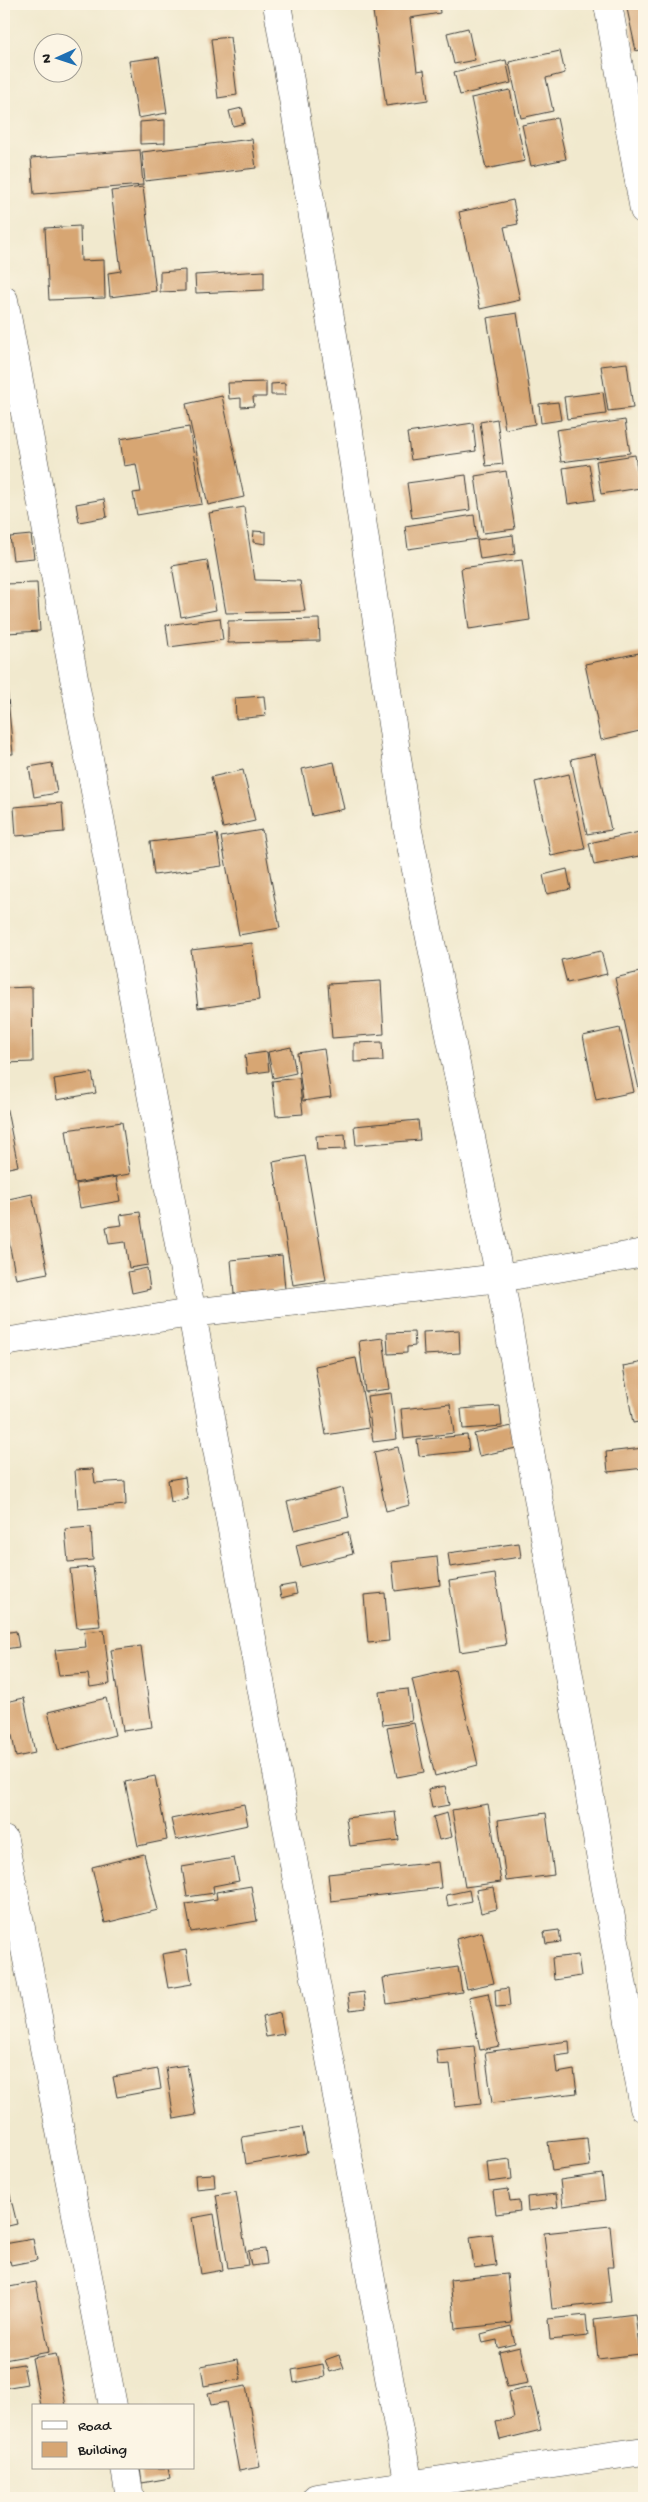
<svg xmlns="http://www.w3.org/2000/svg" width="648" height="2502" viewBox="0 0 648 2502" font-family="'Gochi Hand',sans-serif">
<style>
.building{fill:#d7a673}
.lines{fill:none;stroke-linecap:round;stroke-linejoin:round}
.street-casing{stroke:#3c3b37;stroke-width:29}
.street{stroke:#fff;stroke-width:28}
</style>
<rect width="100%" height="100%" fill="#fcf5e5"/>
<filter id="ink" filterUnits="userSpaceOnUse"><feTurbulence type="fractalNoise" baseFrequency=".02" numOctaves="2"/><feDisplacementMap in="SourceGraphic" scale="10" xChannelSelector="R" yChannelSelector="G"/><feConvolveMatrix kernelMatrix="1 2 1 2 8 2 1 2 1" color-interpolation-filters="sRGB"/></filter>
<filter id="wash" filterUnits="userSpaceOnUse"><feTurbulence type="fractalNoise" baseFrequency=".0096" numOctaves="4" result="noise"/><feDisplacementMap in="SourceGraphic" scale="20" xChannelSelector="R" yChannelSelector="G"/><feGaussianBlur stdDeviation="1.12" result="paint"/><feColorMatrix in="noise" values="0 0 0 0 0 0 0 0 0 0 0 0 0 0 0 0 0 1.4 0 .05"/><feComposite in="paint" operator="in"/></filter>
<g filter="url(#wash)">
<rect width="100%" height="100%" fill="#f1e9ce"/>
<g id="blocks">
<g class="building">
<path d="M372,4H439L440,13L410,18L417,71L424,70L428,100L386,106Z"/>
<path d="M626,4H644V49L636,51Z"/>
<path d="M468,28L475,60L454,64L447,33Z"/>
<path d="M230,37L237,95L218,98L211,39Z"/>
<path d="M560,51L565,73L546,78L553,111L521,118L509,62Z"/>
<path d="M159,57L167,113L138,118L129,61Z"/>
<path d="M506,60L511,83L460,95L454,72Z"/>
<path d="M510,90L525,161L486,169L471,98Z"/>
<path d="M242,108L245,123L233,126L229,111Z"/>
<path d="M557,118L566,159L531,166L522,125Z"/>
<path d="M165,120V143L140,144V122Z"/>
<path d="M252,139L256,168L145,181L142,152Z"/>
<path d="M140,150L143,185L34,194L31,158Z"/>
<path d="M143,187L156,291L110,297L108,273L121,271L111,191Z"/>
<path d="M513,200L518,224L504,227L520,300L480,309L459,212Z"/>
<path d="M80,226L81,261L104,260L105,298L49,300L45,228Z"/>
<path d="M185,270V291L160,292V272Z"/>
<path d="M264,271V290L196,293L195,275Z"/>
<path d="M517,313L535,424L505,429L487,318Z"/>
<path d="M627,363L633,408L608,411L601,366Z"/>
<path d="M266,382V397H253L254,406L241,407V398L229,399L228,383Z"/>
<path d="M285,383V395H271V384Z"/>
<path d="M603,392L606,414L567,419L564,397Z"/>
<path d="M222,396L244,497L208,505L186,404Z"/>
<path d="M558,402L561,420L541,423L539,404Z"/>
<path d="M497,419L503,464L486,466L480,422Z"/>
<path d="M625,420L630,453L561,462L556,430Z"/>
<path d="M473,423L476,451L411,460L407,433Z"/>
<path d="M189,427L202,504L137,515L133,493L141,492L136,464L124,466L120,439Z"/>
<path d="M635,455L640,488L601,494L596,461Z"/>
<path d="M589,464L595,500L568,504L563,468Z"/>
<path d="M506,471L515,529L483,533L475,476Z"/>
<path d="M466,475L470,510L412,518L407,483Z"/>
<path d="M104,499L107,517L79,522L76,504Z"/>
<path d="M244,507L255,580L300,581L305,611L226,613L209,513Z"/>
<path d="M474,515L477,539L408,549L405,526Z"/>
<path d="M254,531L266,532V544L253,542Z"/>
<path d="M31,535L34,558L13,560L10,537Z"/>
<path d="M513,535L515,554L480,559L477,540Z"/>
<path d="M207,560L216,610L181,617L172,566Z"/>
<path d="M522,560L530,620L469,629L461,568Z"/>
<path d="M37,583L40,631L7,633L4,584Z"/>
<path d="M220,618L223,640L169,647L166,625Z"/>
<path d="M319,619L320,641L228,643V621Z"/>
<path d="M644,652V730L601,740L585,664Z"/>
<path d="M4,653L13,754H4Z"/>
<path d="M264,696L266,716L236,719L235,698Z"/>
<path d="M595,754L611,830L587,834L571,759Z"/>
<path d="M334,762L344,809L312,816L302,769Z"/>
<path d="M52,763L57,793L34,797L29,767Z"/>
<path d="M243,770L255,821L223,828L211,777Z"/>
<path d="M569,774L585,849L551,856L535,782Z"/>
<path d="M62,803L64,832L16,836L14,807Z"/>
<path d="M262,830L280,928L239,935L221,837Z"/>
<path d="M644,831V855L594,865L589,843Z"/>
<path d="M217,834L222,866L154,875L150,842Z"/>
<path d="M567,869L571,889L547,894L543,875Z"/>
<path d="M252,943L259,1000L198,1008L191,950Z"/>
<path d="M601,951L607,974L567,983L561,960Z"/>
<path d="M644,971V1088L639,1089L615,978Z"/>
<path d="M381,981L384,1034L332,1038L328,984Z"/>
<path d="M32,987L33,1062L6,1063L4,988Z"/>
<path d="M620,1028L634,1092L596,1100L583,1036Z"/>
<path d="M382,1042L383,1061L354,1062V1043Z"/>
<path d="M291,1047L296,1073L273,1078L268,1052Z"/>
<path d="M324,1049L331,1097L303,1101L297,1053Z"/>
<path d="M267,1052L269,1071L247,1074L245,1055Z"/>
<path d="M92,1073L96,1093L57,1100L54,1079Z"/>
<path d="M299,1078L303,1114L276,1116L272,1081Z"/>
<path d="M644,1092V1115H643L639,1093Z"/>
<path d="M4,1095L18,1166L4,1169Z"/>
<path d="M418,1120L420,1140L356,1145L354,1126Z"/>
<path d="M122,1122L130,1174L74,1183L66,1130Z"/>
<path d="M345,1134L346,1149L317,1150L316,1136Z"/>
<path d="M305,1156L326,1280L293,1285L273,1162Z"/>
<path d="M116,1177L120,1201L80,1208L76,1184Z"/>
<path d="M32,1194L48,1273L16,1279L4,1216V1200Z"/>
<path d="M140,1212L148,1265L129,1268L125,1242L109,1244L106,1227L122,1225L120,1215Z"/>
<path d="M282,1255L285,1289L234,1294L231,1260Z"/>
<path d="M147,1268L150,1289L132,1293L128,1272Z"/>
<path d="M459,1330L460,1353L424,1355L423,1332Z"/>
<path d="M414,1332L415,1346L407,1347V1353L388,1354L387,1333Z"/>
<path d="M383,1338L390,1389L365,1392L359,1341Z"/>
<path d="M356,1358L369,1428L326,1435L315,1366Z"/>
<path d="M644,1362V1421L633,1423L623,1366Z"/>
<path d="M391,1393L397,1439L373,1442L367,1396Z"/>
<path d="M450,1404L454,1433L404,1439L401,1409Z"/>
<path d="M500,1406L502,1426L463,1429L461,1409Z"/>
<path d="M517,1425L521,1447L479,1456L474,1434Z"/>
<path d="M467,1435L469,1451L419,1456L417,1440Z"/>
<path d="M398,1447L410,1505L386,1511L374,1452Z"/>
<path d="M644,1448V1468L608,1472L606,1452Z"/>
<path d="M93,1469L95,1483L125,1481L126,1505L78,1509L75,1470Z"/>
<path d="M185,1477L188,1499L171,1502L168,1480Z"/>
<path d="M343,1488L349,1517L294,1530L287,1502Z"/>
<path d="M91,1527L93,1560L68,1562L65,1529Z"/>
<path d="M348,1532L353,1554L301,1567L296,1545Z"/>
<path d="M519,1543L521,1557L450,1567L448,1553Z"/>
<path d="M437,1557L440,1585L395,1591L392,1562Z"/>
<path d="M93,1567L100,1626L77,1628L70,1569Z"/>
<path d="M495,1574L506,1645L460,1652L449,1581Z"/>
<path d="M295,1584L297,1594L281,1598L279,1587Z"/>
<path d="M385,1593L389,1641L368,1643L364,1595Z"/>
<path d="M104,1630L110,1684L90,1687L88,1674L59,1676L55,1650L86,1647L84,1632Z"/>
<path d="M16,1631L19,1647L4,1649V1633Z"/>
<path d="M141,1646L152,1727L123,1731L111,1650Z"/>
<path d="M455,1669L478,1765L435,1776L412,1679Z"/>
<path d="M408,1689L412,1721L383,1725L379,1692Z"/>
<path d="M24,1698L35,1753L16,1757L6,1702Z"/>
<path d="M106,1698L115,1735L58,1750L48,1712Z"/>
<path d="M414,1723L424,1772L397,1777L387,1728Z"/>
<path d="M155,1776L167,1840L138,1846L125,1782Z"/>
<path d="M445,1786L449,1805L432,1808L428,1789Z"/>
<path d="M244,1804L248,1825L176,1840L171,1819Z"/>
<path d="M488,1804L501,1882L465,1887L452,1810Z"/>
<path d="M395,1812L399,1840L350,1846L346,1818Z"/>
<path d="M447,1813L452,1837L439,1840L433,1817Z"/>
<path d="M546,1813L554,1875L506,1881L498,1820Z"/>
<path d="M144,1854L158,1910L105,1923L92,1867Z"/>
<path d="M234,1858L239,1881L213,1886L214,1893L187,1897L182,1867Z"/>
<path d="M438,1862L441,1888L331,1901L328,1874Z"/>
<path d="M251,1886L257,1921L191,1932L186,1904L217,1899L216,1892Z"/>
<path d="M493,1887L497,1909L481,1913L476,1890Z"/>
<path d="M469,1890L471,1901L448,1906L446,1895Z"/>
<path d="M559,1930L561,1942L546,1944L544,1932Z"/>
<path d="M482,1932L494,1983L467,1989L456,1939Z"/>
<path d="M186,1950L192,1984L168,1988L162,1954Z"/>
<path d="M578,1955L581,1976L554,1980L552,1958Z"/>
<path d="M458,1967L462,1992L387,2004L383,1978Z"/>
<path d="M508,1988L510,2006L496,2007L495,1990Z"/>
<path d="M364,1992L366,2008L350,2010L348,1994Z"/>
<path d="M488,1993L499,2046L480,2050L469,1997Z"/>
<path d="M280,2013L284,2034L266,2037L262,2017Z"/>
<path d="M569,2041L570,2054L555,2056L557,2073L574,2070L577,2093L492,2103L485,2052Z"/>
<path d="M474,2046L481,2104L455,2107L450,2064L438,2065L436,2050Z"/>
<path d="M187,2065L196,2115L174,2119L166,2068Z"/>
<path d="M158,2069L161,2089L117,2097L113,2077Z"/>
<path d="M302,2127L307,2153L246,2164L242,2137Z"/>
<path d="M587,2138L590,2166L552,2171L548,2142Z"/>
<path d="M510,2159L512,2179L489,2182L487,2162Z"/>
<path d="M4,2170L17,2224L4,2227Z"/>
<path d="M214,2174L215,2187L196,2189L195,2175Z"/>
<path d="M602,2174L605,2200L563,2206L560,2180Z"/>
<path d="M508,2189L510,2201L519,2200L520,2211L496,2214L493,2191Z"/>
<path d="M236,2192L248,2265L228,2268L216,2195Z"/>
<path d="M556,2194L558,2207L528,2211L527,2197Z"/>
<path d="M214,2214L223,2270L201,2274L192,2218Z"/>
<path d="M610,2226L614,2267H607L611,2302L552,2309L544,2233Z"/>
<path d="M492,2234L496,2265L474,2268L470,2237Z"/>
<path d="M33,2239L37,2260L11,2265L10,2261L4,2262V2244Z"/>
<path d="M265,2249L267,2264L251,2266L248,2251Z"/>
<path d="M507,2274L512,2323L455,2329L450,2280Z"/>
<path d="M36,2282L49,2352L4,2360V2288Z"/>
<path d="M635,2314L640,2354L598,2359L594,2319Z"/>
<path d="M586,2315L588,2336L550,2340L548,2319Z"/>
<path d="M511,2326L515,2344L498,2348L497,2340L483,2343L481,2334Z"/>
<path d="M520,2347L528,2383L507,2387L499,2352Z"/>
<path d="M56,2354L66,2406H41L32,2358Z"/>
<path d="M339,2355L344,2368L330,2372L325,2360Z"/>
<path d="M238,2359L241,2379L204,2386L201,2366Z"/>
<path d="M23,2364L27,2384L4,2388V2367Z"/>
<path d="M323,2364L325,2377L294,2383L292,2370Z"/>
<path d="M246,2386L260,2467L239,2471L226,2402L211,2405L208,2393Z"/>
<path d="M531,2387L541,2430L500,2440L496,2422L514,2418L509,2392Z"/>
<path d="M140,2468H168L170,2478L142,2483Z"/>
</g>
</g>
</g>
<g filter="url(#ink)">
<use href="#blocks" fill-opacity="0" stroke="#3c3b37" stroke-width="1"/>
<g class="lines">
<g class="street-casing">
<g id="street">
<path d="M277,4L347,418L407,826L500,1278L644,2108"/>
<path d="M608,4L644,210"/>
<path d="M4,300L409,2485"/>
<path d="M4,1342L191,1313L500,1278L644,1253"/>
<path d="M4,1840L113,2406"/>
<path d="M125,2468L130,2498"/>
<path d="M316,2498L644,2451"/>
</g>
</g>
<use href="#street" class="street"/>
</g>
</g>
<rect width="648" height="2502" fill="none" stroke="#fcf5e5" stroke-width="20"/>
<rect x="32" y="2404" width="162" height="65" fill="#fcf5e5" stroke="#a29e95"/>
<rect x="42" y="2421" width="25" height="8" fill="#ffffff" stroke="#a29e95"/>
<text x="78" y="2430" font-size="15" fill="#1c1c1c">Road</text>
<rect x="42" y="2442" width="25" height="15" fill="#d7a673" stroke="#a29e95"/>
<text x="78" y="2454" font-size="15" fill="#1c1c1c">Building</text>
<g transform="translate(58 58) rotate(267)"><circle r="24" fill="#fcf5e5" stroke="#a29e95"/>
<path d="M0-4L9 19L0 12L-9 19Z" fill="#1f6fb2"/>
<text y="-8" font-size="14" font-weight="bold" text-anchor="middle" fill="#1c1c1c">N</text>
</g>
</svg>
